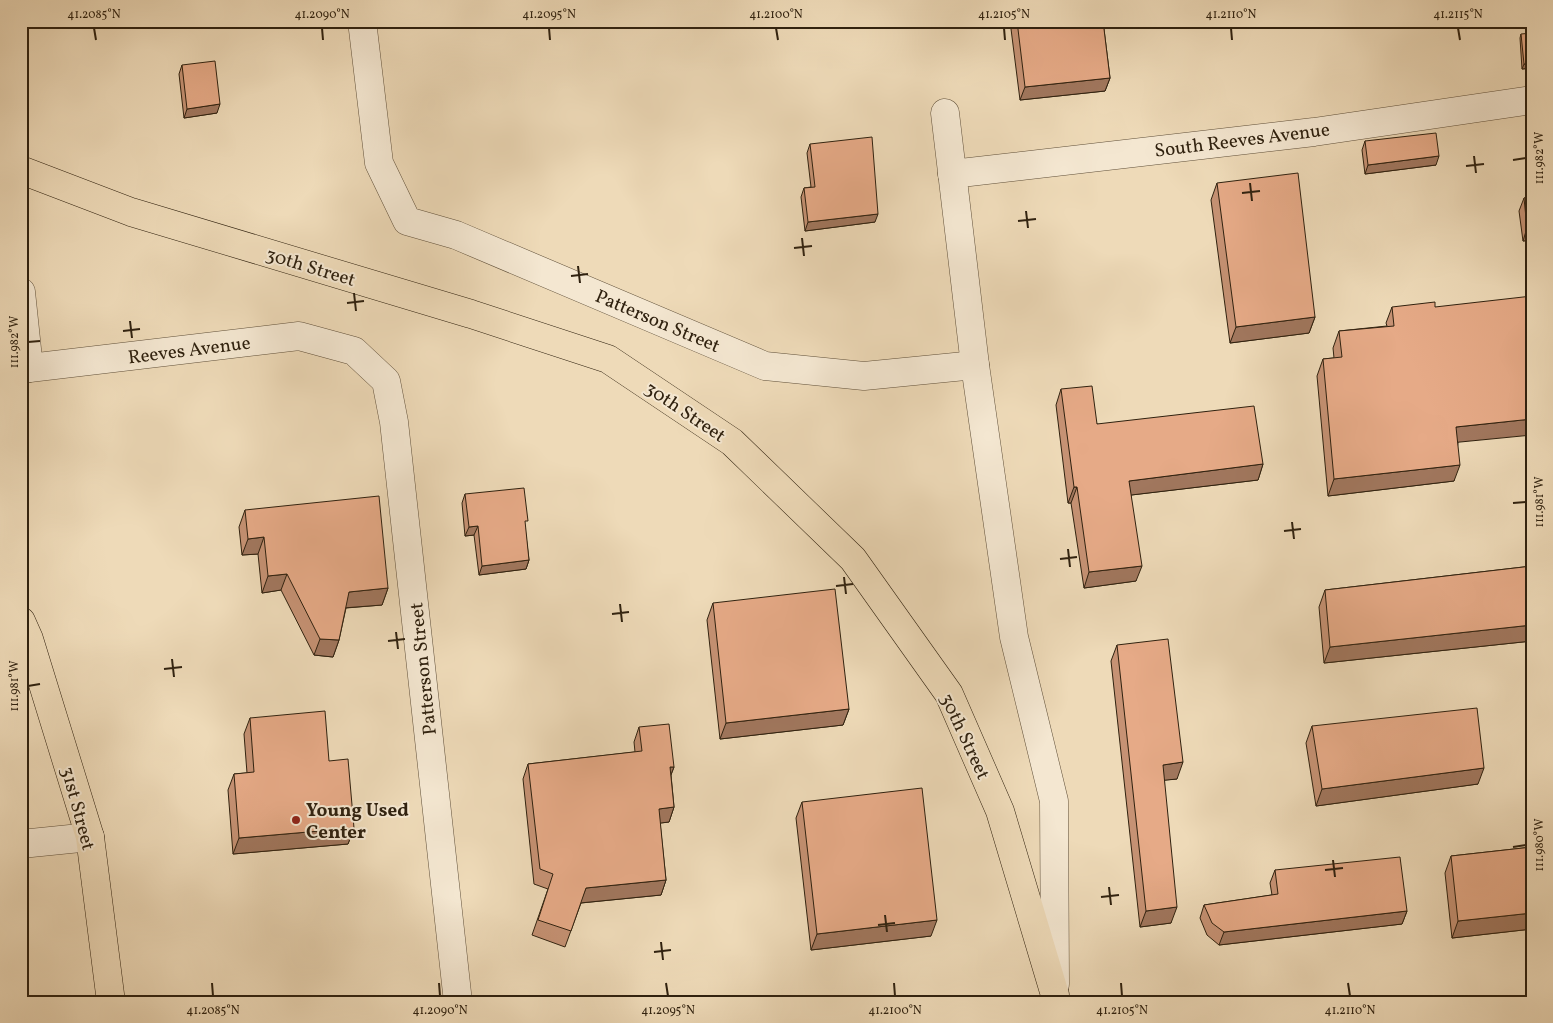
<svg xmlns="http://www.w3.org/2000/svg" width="1553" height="1023" viewBox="0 0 1553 1023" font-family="Vollkorn,serif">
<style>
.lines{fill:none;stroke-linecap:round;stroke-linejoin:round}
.minor-casing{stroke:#5f4f39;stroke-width:29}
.primary-casing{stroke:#2f210f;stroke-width:29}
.minor{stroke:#f4e7d1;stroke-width:28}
.primary{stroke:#eedab8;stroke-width:28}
.rail-casing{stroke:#2f210f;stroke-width:5.5}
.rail{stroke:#f4e7d1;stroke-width:4;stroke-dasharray:11;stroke-linecap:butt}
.wall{fill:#c69274;stroke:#2f210f}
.shaded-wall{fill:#a1775e;stroke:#2f210f}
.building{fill:#e6aa87;stroke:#2f210f}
.ticks{fill:none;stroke:#2f210f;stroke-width:2}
.poi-dot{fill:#8f2418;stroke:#f4e7d1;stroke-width:2}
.labels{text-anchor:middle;stroke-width:4;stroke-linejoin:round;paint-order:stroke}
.street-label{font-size:19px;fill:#2f210f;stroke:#f4e7d1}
.poi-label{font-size:19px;font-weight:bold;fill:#2f210f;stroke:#f4e7d1;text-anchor:start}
.neatline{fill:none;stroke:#2f210f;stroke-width:2}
.ticks-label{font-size:12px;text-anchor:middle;fill:#2f210f}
</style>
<rect width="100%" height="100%" fill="#eedab8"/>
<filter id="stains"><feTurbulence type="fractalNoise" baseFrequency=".004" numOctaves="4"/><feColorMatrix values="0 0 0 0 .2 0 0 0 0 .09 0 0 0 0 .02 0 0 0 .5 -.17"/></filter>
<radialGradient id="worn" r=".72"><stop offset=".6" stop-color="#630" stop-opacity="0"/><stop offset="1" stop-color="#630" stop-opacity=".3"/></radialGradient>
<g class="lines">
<g class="minor-casing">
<g id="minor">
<path d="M362,21L379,163L407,221L456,235L765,366L864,376L975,365"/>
<path d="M945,113L975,365L1014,637L1054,801L1055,984"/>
<path d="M952,174L1314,132L1532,100"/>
<path d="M21,292L29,368"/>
<path d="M21,369L299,336L354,351L386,381L394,422L458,1002"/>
<path d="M21,844L90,837"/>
</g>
</g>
<g class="primary-casing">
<g id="primary">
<path d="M21,170L131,212L471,314L608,359L732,442L853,559L949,694L1000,811L1055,995V1002"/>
<path d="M21,621L29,639L90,837L111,1002"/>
</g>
</g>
<use href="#minor" class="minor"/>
<use href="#primary" class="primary"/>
<g class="rail-casing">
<path id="rail" d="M400,22L403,21"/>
</g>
<use href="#rail" class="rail"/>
</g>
<g class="wall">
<path d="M1010,21H1103L1110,78L1105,91L1020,100Z"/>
<path d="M1521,34L1532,68L1522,69L1520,38Z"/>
<path d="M182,65L217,113L184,118L179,74Z"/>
<path d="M1365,141L1436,165L1365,174L1362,150Z"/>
<path d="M810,144L875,222L805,231L801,197L804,188L811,187L807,153Z"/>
<path d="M1217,183L1315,317L1309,333L1230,343L1211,200Z"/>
<path d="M1532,197V240L1523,241L1519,211L1524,198Z"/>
<path d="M1392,307L1458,442L1454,481L1328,496L1317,376L1323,359L1334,358L1333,348L1339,331L1387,326L1386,323Z"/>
<path d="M1061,389L1097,424L1263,464L1258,480L1131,495L1136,581L1084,588L1071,503H1068L1056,405Z"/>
<path d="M465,494L525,528L529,560L526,569L479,575L474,535L465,536L462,503Z"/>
<path d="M245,510L388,588L382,605L346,608L339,640L333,657L314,655L281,590L262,593L258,554L242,555L239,527Z"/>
<path d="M1532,566V641L1324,663L1319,607L1325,590Z"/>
<path d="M713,603L849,709L843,725L720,739L707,620Z"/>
<path d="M1117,645L1177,779L1164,780L1171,923L1140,927L1111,661Z"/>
<path d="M250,718L329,761L354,828L348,844L233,854L228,790L234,774L247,773L244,734Z"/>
<path d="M1312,726L1478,784L1316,806L1306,743Z"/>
<path d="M639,727L674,767L671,775L674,807L669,822L660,823L666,880L661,895L581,903L565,947L532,935L548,889L534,884L523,779L528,764L635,752L634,742Z"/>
<path d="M802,802L931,936L811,950L796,818Z"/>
<path d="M1532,847V929L1452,938L1445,873L1451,856Z"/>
<path d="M1275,870L1407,911L1402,924L1219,945L1207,935L1200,918L1204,905L1272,895L1270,883Z"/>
</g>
<g class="shaded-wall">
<path d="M1347,21H1390L1345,27Z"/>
<path d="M1524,64H1532V68L1522,69Z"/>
<path d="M1110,78L1105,91L1020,100L1025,87Z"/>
<path d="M220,104L217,113L184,118L187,109Z"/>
<path d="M1439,156L1436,165L1365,174L1368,165Z"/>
<path d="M878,214L875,222L805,231L808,222Z"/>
<path d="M1527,228H1532V240L1523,241Z"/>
<path d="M1315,317L1309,333L1230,343L1236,327Z"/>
<path d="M1532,419V435L1450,443L1456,427Z"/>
<path d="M1263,464L1258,480L1123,496L1129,481Z"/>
<path d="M1460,465L1454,481L1328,496L1334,479Z"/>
<path d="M1074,487H1077L1071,503H1068Z"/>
<path d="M478,526L474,535L465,536L469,527Z"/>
<path d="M264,537L258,554L242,555L248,539Z"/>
<path d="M529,560L526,569L479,575L482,566Z"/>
<path d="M1142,566L1136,581L1084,588L1089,572Z"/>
<path d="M287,574L281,590L262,593L268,576Z"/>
<path d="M388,588L382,605L343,608L349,592Z"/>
<path d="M1532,625V641L1324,663L1330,647Z"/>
<path d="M320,639L339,640L333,657L314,655Z"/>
<path d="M849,709L843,725L720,739L726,723Z"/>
<path d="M1183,762L1177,779L1157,781L1163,765Z"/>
<path d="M670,767H674L668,782Z"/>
<path d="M1484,768L1478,784L1316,806L1322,789Z"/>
<path d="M674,807L669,822L653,824L659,809Z"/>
<path d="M354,828L348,844L233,854L239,838Z"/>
<path d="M666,880L661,895L580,903L586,888Z"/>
<path d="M1177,907L1171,923L1140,927L1146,911Z"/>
<path d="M1407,911L1402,924L1219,945L1224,932Z"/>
<path d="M1532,913V929L1452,938L1458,921Z"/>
<path d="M937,920L931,936L811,950L817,934Z"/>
</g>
<g class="building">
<path d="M1017,21H1103L1110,78L1025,87Z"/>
<path d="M1532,33V64H1524L1521,34Z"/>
<path d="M215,61L220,104L187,109L182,65Z"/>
<path d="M1436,133L1439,156L1368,165L1365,141Z"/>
<path d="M872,137L878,214L808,222L804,188L815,187L810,144Z"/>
<path d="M1298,173L1315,317L1236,327L1217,183Z"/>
<path d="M1532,197V228H1527L1524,198Z"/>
<path d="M1532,296V419L1456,427L1460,465L1334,479L1323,359L1342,357L1339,331L1394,326L1392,307L1435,302V307Z"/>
<path d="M1092,386L1097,424L1254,406L1263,464L1129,481L1142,566L1089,572L1077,487H1074L1061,389Z"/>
<path d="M524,488L528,521H525L529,560L482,566L478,526L469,527L465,494Z"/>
<path d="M379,496L388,588L349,592L339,640L320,639L287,574L268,576L264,537L248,539L245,510Z"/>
<path d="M1532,566V625L1330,647L1325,590Z"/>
<path d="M835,589L849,709L726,723L713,603Z"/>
<path d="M1168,639L1183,762L1163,765L1177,907L1146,911L1117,645Z"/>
<path d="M1477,708L1484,768L1322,789L1312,726Z"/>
<path d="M325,711L329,761L348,759L354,828L239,838L234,774L254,772L250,718Z"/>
<path d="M669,724L674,767H670L674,807L659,809L666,880L586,888L571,931L538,920L553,874L540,869L528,764L642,751L639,727Z"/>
<path d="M922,788L937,920L817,934L802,802Z"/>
<path d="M1532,847V913L1458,921L1451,856Z"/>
<path d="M1400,857L1407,911L1224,932L1212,923L1204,905L1278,894L1275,870Z"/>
</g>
<path class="ticks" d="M94,28L96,40M322,28L323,40M549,28L550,40M776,28L778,40M1004,28L1005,40M1231,28L1232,40M1458,28L1460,40M1474,156L1476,173M1513,160L1526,158M1466,166L1484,164M1250,183L1252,201M1242,193L1260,191M1026,211L1028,228M1018,221L1036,219M802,238L804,256M794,248L812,246M578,266L580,283M571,276L588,274M354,293L356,311M347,303L364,301M130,321L132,338M123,331L140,329M28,342L40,341M1513,503L1526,502M1292,522L1294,539M1284,531L1301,529M1068,549L1070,567M1060,559L1077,557M844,577L846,594M836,586L853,584M620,604L622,622M612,614L629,612M396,632L398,649M388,641L405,639M172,659L174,677M164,669L182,667M28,686L40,684M1513,847L1526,845M1333,860L1335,877M1325,870L1343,868M1109,887L1111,905M1101,897L1119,895M885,915L887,932M878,925L895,923M661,942L663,960M654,952L671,950M212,983L213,996M439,983L440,996M666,983L668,996M894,983L895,996M1121,983L1122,996M1348,983L1350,996"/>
<circle class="poi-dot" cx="296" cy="820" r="5"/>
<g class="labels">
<g class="street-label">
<text transform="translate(1242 139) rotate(-7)" y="7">South Reeves Avenue</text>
<text transform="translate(311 266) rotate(17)" y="7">30th Street</text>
<text transform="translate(658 320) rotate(23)" y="7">Patterson Street</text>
<text transform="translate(189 349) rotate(-7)" y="7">Reeves Avenue</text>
<text transform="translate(686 411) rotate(34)" y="7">30th Street</text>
<text transform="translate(422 669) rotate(-96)" y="7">Patterson Street</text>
<text transform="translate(966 736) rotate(65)" y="7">30th Street</text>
<text transform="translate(79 808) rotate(75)" y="7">31st Street</text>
</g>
<g class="poi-label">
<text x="306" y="816">Young Used<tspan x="306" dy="22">Center</tspan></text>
</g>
</g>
<rect width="1553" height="1023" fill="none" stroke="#eedab8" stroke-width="55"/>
<rect x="28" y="28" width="1498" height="968" class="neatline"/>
<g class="ticks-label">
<text x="94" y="18">41.2085°N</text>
<text x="322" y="18">41.2090°N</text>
<text x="549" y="18">41.2095°N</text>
<text x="776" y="18">41.2100°N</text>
<text x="1004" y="18">41.2105°N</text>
<text x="1231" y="18">41.2110°N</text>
<text x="1458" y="18">41.2115°N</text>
<text transform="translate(1539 158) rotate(-90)" y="4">111.982°W</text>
<text transform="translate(14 342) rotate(-90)" y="4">111.982°W</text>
<text transform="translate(1539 502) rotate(-90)" y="4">111.981°W</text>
<text transform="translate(14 686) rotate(-90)" y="4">111.981°W</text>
<text transform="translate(1539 845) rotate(-90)" y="4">111.980°W</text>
<text x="213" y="1014">41.2085°N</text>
<text x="440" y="1014">41.2090°N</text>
<text x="668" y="1014">41.2095°N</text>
<text x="895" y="1014">41.2100°N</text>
<text x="1122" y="1014">41.2105°N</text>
<text x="1350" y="1014">41.2110°N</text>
</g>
<rect width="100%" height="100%" filter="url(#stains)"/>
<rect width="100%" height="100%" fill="url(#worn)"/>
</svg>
